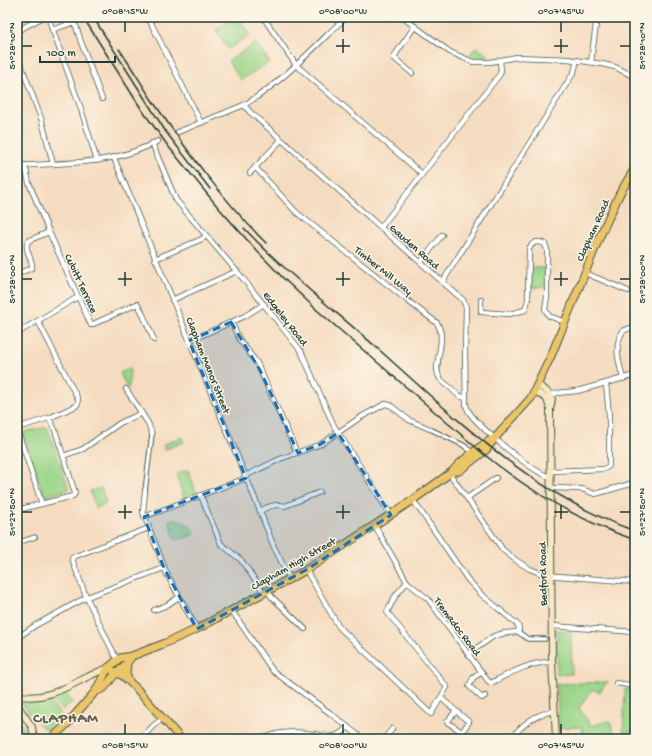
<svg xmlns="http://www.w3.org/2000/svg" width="652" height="756" viewBox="0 0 652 756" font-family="'Gochi Hand',sans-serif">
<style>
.green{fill:#9ad589;stroke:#5c895e}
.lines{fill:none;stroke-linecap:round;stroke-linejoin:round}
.pedestrian-casing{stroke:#3f5549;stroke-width:5.5}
.minor-casing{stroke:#3f5549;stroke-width:6}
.secondary-casing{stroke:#3f5549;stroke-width:8}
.primary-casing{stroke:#3f5549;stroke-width:9}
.trunk-casing{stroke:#3f5549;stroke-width:9}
.pedestrian{stroke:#fff;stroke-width:3.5}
.minor{stroke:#fff;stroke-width:4.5}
.secondary{stroke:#f7e8c3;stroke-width:6}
.primary{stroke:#ecc569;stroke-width:7}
.trunk{stroke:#ecc569;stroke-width:7}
.rail{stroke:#1f3d34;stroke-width:1.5}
.marked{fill:#1f6fb2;fill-opacity:0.2;stroke:#1f6fb2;stroke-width:3;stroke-dasharray:8 5;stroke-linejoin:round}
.ticks{fill:none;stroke:#1f3d34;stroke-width:1.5}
.labels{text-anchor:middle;stroke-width:3;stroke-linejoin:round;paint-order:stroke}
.street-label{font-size:11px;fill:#1f3d34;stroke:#fcf5e5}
.district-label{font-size:15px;font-weight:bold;letter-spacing:1px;fill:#646453;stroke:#fcf5e5}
.neatline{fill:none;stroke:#1f3d34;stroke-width:1.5}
.ticks-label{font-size:10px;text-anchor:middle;fill:#1f3d34}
</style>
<rect width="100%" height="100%" fill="#fcf5e5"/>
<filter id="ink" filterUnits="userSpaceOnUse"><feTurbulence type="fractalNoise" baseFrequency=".025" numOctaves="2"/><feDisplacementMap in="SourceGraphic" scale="8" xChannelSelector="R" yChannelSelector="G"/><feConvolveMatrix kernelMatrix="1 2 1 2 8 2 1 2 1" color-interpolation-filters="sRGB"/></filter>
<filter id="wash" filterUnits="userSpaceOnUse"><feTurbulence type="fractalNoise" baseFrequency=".012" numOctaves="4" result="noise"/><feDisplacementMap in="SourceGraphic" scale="16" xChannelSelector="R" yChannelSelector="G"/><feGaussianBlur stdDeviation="0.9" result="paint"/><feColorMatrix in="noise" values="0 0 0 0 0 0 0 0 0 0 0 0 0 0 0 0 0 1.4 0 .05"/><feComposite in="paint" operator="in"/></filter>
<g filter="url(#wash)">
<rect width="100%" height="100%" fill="#f5dcc0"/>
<g class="green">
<path d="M236,17H238L250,35L228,49L216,30Z"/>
<path d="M256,43L269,62L241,80L228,61Z"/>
<path d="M476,47L490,57L482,58L469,55Z"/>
<path d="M531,268H545V287L531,288Z"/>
<path d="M130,368L129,387L127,388L120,373Z"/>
<path d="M47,427L69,489L44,497L24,434L25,432Z"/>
<path d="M182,437L184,442L164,450V444Z"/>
<path d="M188,470L197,494L184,499L176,474Z"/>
<path d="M101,488L106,504L96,508L90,491Z"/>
<path d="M174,519C182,520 191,526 196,532L193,535L178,540L175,539L169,520Z"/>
<path d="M557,630L571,632L572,674L557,675Z"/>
<path d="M608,682L603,687L600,692L592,689L579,708L591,726L610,721L614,733L583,735L582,727L559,728L557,684Z"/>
<path d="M625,689L635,690V732H623Z"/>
<path d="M65,693L73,701L62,710L53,700Z"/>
<path d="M20,700L42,702L49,701L60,714L45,730L29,713Z"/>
<path d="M17,715L25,735L23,738L17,737Z"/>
</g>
</g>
<g filter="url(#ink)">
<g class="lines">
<g class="pedestrian-casing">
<g id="pedestrian">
<path d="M430,429L463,445L472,452"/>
<path d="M145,491L152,434"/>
<path d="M17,543L35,537"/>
<path d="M518,632L528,639H545"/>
</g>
</g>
<g class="minor-casing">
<g id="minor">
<path d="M48,17L81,109L97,161"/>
<path d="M148,17L201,123"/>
<path d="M263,17L296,65L422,174"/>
<path d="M402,17L450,52L473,62H490L517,57L568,59L602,64L615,67L635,77"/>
<path d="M52,30L72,23L76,26L81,42L102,99"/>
<path d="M17,31L43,17"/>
<path d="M17,54L42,121L53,164"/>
<path d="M591,62L597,17"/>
<path d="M412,73L394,58L397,52L415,26"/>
<path d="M244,105L250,112L463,300L466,307L465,352L466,403C466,406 467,409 469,412C479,427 534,474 551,477"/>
<path d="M17,122L19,127H17"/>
<path d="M178,132L244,105C283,82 313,48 346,17"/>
<path d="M152,143L176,200L245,281L301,351L334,426L391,515"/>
<path d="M17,152L20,166"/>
<path d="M114,158L260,511L274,547L290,579"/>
<path d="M25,165L29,183L49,232L91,325L137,304L141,310L154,340"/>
<path d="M17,166C67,162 112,166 158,141"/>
<path d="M255,167L296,212L408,301L437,323C448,340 432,364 439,377C442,382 447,385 451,388C455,393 459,397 466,398"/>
<path d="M250,173L281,140"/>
<path d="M381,227L500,74L501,70L500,61"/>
<path d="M155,259L202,239L206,236"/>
<path d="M421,262L442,235"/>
<path d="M585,273L628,291"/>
<path d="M17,274L32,268C33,259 25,252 27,243L30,240L49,232"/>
<path d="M443,281L574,72L577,60"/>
<path d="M172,300L237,271"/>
<path d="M481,300V312L509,314L525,310L528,300L529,249C532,242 538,240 545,244L547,250V297L545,309L549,316L565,322"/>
<path d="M231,322L241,342L257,363L297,453"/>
<path d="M17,333L78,297"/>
<path d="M189,341L245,316L264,304"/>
<path d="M623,379C619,362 613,346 623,331L635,326"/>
<path d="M126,389L148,423L152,434"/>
<path d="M551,395L557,393L577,391L635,375"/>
<path d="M17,428L49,418L76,406L78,403V399L38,321"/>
<path d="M17,429L42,504"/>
<path d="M63,456L83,449L120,423L142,413"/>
<path d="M551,471L604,469L609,466V416L606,384"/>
<path d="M450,474L503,550L517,561L530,569L545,575L635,582"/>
<path d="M245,476L280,459L321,444L361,417L385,404L390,405L409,420L430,429"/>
<path d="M552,488L582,489L595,494L630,484L635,485"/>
<path d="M145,491L143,512L149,528L167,574L197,629"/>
<path d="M201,496L221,544L241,560L264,593"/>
<path d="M467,498L496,478"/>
<path d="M413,500L468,580L481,594L518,625L519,628L518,632L505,633L494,636L468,654"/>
<path d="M17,510L73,496L75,493L55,430L49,418"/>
<path d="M260,511C268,507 275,503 285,506L320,492"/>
<path d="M144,517L246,478"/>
<path d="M375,526L407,582L428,599L488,681L491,683L493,682C512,672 530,662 552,662"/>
<path d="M306,570L339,627L431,714L447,687L387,612L396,595L407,582"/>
<path d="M267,591L272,597L305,629"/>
<path d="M154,610L167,605L179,597"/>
<path d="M232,611L273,671L330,713L363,739"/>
<path d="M552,626L635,632"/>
<path d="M17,638L36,625L87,597L164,568"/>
<path d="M117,660L85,594L72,559L73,557L149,528"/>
<path d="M482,672L473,678L469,686L482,698L485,696"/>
<path d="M616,683L635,686"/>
<path d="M441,698L469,722L462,732L447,722L456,711"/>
<path d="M141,739L153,726L162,719"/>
<path d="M262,739C278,731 296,731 313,734C320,734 328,737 335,736C340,734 344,731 348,727"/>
<path d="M384,739L392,729"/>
<path d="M511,739C522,724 535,714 554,711"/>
<path d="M622,739L635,737"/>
</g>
</g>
<g class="secondary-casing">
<g id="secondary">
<path d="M538,385L549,393L552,399L550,410L552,662L556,739"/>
<path d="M535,391L547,399L550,409"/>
<path d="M17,695C50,704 78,678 108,668"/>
<path d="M17,705L32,727L34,739"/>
</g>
</g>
<g class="primary-casing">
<g id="primary">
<path d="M127,663L126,673L128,680"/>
<path d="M108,668L123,676L136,688L181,739"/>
</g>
</g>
<g class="trunk-casing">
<g id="trunk">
<path d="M453,471H459L486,450L495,438L531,398L551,356L600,236L620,193L635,168"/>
<path d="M95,692L104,688L116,673L127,663L132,656"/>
<path d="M51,739L67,724L95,692L108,668L120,658L132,656L163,644L197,629L306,570L413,500L453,471C458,463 485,442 495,438"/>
</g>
</g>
<use href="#pedestrian" class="pedestrian"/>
<use href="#minor" class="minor"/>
<use href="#secondary" class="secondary"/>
<use href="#primary" class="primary"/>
<use href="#trunk" class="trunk"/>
<g class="rail">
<path d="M83,17L142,110L168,146L217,206L257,251L284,279L318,311L480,451C527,490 577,520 635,540"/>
<path d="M93,17L166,132L210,189"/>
<path d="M119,49C131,66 142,85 154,103C188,152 224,201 266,243"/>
<path d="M244,228C284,271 332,308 376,347C456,418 532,495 635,531"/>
</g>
</g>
</g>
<path class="marked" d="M231,322L261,372L298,453L321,444L338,433L391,515L306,570L197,629L164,568L144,517L246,478L189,341Z"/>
<path class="ticks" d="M125,22V32M343,22V32M561,22V32M343,39V53M561,39V53M22,46H32M336,46H350M554,46H568M620,46H630M125,272V286M343,272V286M561,272V286M22,279H32M118,279H132M336,279H350M554,279H568M620,279H630M125,505V519M343,505V519M561,505V519M22,512H32M118,512H132M336,512H350M554,512H568M620,512H630M125,724V734M343,724V734M561,724V734"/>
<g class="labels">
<g class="street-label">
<text transform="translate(592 230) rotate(-66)" y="4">Clapham Road</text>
<text transform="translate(415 246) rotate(41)" y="4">Gauden Road</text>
<text transform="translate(384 270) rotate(39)" y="4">Timber Mill Way</text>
<text transform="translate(82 283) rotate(65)" y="4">Cubitt Terrace</text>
<text transform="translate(286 318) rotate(52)" y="4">Edgeley Road</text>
<text transform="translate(209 365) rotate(68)" y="4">Clapham Manor Street</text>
<text transform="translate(293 563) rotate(-30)" y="4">Clapham High Street</text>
<text transform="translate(542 574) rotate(-91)" y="4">Bedford Road</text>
<text transform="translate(458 626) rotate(53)" y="4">Tremadoc Road</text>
</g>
<g class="district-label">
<text x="66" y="722">CLAPHAM</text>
</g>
</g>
<rect width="652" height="756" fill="none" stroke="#fcf5e5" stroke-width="44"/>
<path d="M40 56v6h75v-6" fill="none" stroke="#1f3d34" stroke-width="2"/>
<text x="46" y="56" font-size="12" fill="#1f3d34" stroke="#fcf5e5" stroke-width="3" paint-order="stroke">100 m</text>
<rect x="22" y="22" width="608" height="712" class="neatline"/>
<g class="ticks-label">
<text x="125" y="14">0°08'15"W</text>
<text x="343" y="14">0°08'00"W</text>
<text x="561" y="14">0°07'45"W</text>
<text transform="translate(11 46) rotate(-90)" y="4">51°28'10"N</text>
<text transform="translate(641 46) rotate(-90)" y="4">51°28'10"N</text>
<text transform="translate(11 279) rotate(-90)" y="4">51°28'00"N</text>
<text transform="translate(641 279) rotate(-90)" y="4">51°28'00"N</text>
<text transform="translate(11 512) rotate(-90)" y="4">51°27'50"N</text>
<text transform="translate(641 512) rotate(-90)" y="4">51°27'50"N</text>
<text x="125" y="748">0°08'15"W</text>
<text x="343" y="748">0°08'00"W</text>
<text x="561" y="748">0°07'45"W</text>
</g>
</svg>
